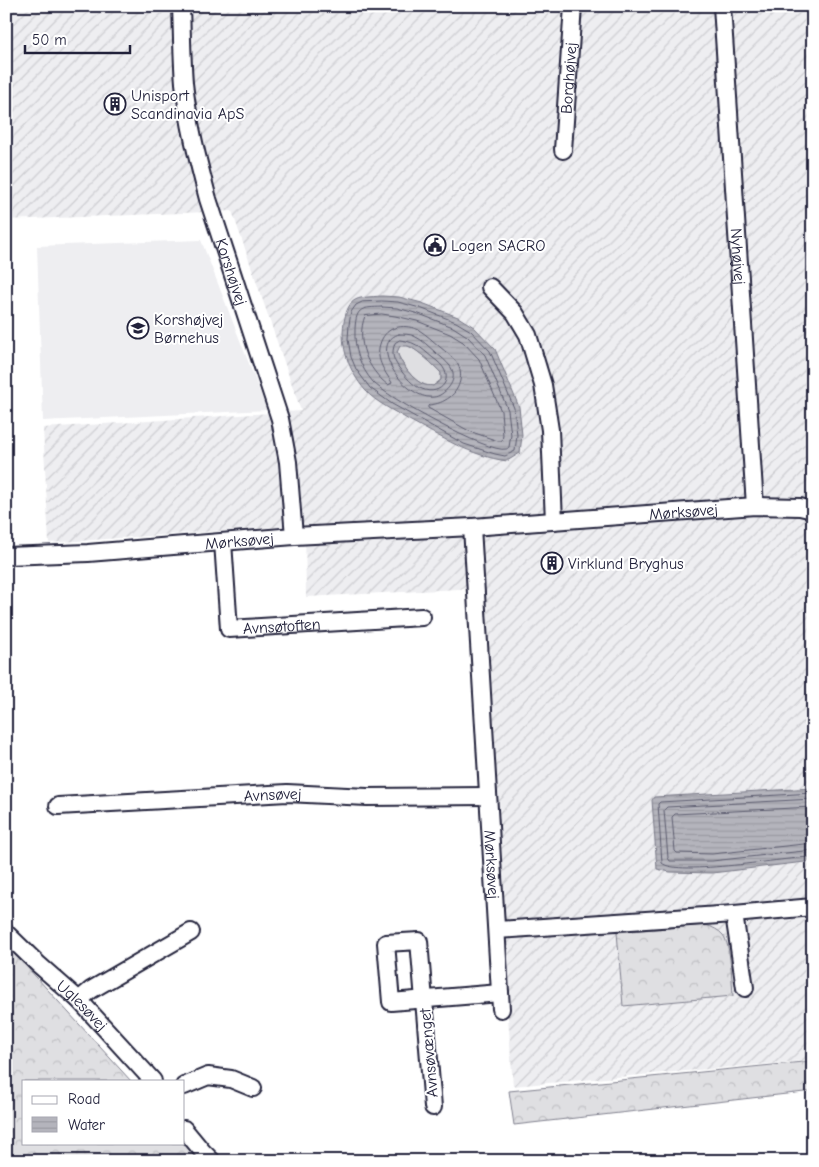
<svg xmlns="http://www.w3.org/2000/svg" width="819" height="1167" viewBox="0 0 819 1167" font-family="'Comic Neue',sans-serif">
<style>
.built{fill:#eeeef1}
.industrial{fill:url(#industrial-furrows)}
.green{fill:#dfdfe2;stroke:#80808e}
.forest{fill:url(#forest-crowns);stroke:#80808e}
.water{fill:url(#water-rules);stroke:#7a7a88;fill-rule:evenodd}
.lines{fill:none;stroke-linecap:round;stroke-linejoin:round}
.shore{stroke:#5c5c6f;stroke-width:1}
.street-casing{stroke:#22223b;stroke-width:20}
.street{stroke:#fff;stroke-width:16}
.labels{text-anchor:middle;stroke-width:4;stroke-linejoin:round;paint-order:stroke}
.street-label{font-size:16px;fill:#22223b;stroke:#fff}
.poi-label{font-size:16px;fill:#22223b;stroke:#fff;text-anchor:start}
</style>
<defs>
<pattern id="industrial-furrows" width="10" height="10" patternUnits="userSpaceOnUse" patternTransform="scale(1.25)"><rect width="10" height="10" fill="#eeeef1"/><path d="M-1 1l2-2M0 10L10 0M9 11l2-2" fill="none" stroke="#ccccd0"/></pattern>
<pattern id="forest-crowns" width="20" height="18" patternUnits="userSpaceOnUse" patternTransform="scale(1.25)"><rect width="20" height="18" fill="#dfdfe2"/><path d="M2 6a3 3 0 1 1 6 0M12 15a3 3 0 1 1 6 0" fill="none" stroke="#bfbfc3"/></pattern>
<pattern id="water-rules" width="6" height="5" patternUnits="userSpaceOnUse" patternTransform="scale(1.25)"><rect width="6" height="5" fill="#b4b4bc"/><path d="M0 2.5h6" fill="none" stroke="#9a9aa2"/></pattern>
</defs>
<rect width="100%" height="100%" fill="#fff"/>
<filter id="ink" filterUnits="userSpaceOnUse"><feTurbulence type="fractalNoise" baseFrequency=".02" numOctaves="2"/><feDisplacementMap in="SourceGraphic" scale="10" xChannelSelector="R" yChannelSelector="G"/><feConvolveMatrix kernelMatrix="1 2 1 2 8 2 1 2 1" color-interpolation-filters="sRGB"/></filter>
<g filter="url(#ink)">
<path class="built" d="M201,240L267,410L43,421L37,246Z"/>
<path class="industrial" d="M6,6H813V1060L513,1086L477,588L306,597L305,525L49,543L43,428L301,411L232,211L6,220Z"/>
<path class="green" d="M400,345C403,346 406,345 408,346C417,349 435,366 441,373V380L433,386C431,385 428,386 425,385C413,381 401,364 397,352Z"/>
<g class="forest">
<path d="M706,925C712,927 719,930 723,935C731,945 732,982 733,996L623,1006L617,932Z"/>
<path d="M6,944L131,1081H24V1143H184V1139L205,1161H6Z"/>
<path d="M813,1061V1091L514,1125L509,1091Z"/>
</g>
<g class="water">
<path d="M382,296L399,297L422,303L458,317L474,327L495,349L519,407L522,435L520,453L507,461C471,456 441,437 409,420C396,412 375,402 365,390C349,371 340,347 344,322C349,295 358,298 382,296ZM400,346C401,346 407,346 408,346C417,349 435,366 441,373V380L433,386C431,385 428,386 425,385C413,381 401,364 397,352Z"/>
<path d="M813,788V861L712,873L670,872L657,869L652,800L654,797Z"/>
</g>
<g class="lines">
<g class="shore">
<path d="M382,301L398,302L420,308L456,322L471,331L490,351L514,408L517,435L515,451L505,456L495,454L464,444L392,404L370,388L356,369L351,357L348,339L349,325L351,312L356,305L362,302Z"/>
<path d="M382,307L397,308L419,314L453,327L467,336L485,355L508,410L511,435L509,447C508,448 507,449 506,449C489,454 386,397 373,382C360,367 354,349 355,329C356,306 363,308 382,307Z"/>
<path d="M382,314L395,316L417,321L450,334L463,342L479,359L501,411L503,435L502,441H498L469,431L428,408V406L429,405C438,404 443,402 450,397C460,389 464,374 457,363C452,356 446,352 440,347C433,341 427,335 419,330C406,324 389,325 382,339C374,355 382,368 391,381L392,383L388,385C368,370 355,341 365,316Z"/>
<path d="M399,334C404,334 410,334 414,336C423,340 429,347 436,353C441,357 446,361 450,366C458,377 450,389 440,395C413,410 363,345 399,334Z"/>
<path d="M400,340C419,342 423,351 437,361C457,377 441,397 422,389C413,386 405,376 399,368C393,359 391,354 395,343Z"/>
<path d="M813,793L660,802L658,804L662,863C677,877 787,857 813,857"/>
<path d="M813,799L667,807L664,810L668,858L670,861H712L813,850"/>
<path d="M813,807L675,814L672,817L675,851L677,853L712,854L813,843"/>
</g>
<g class="street-casing">
<g id="street">
<path id="s1" d="M181,6C182,32 182,57 184,83C188,122 198,161 208,199L280,419L288,462L294,536"/>
<path id="s2" d="M722,6L755,506"/>
<path id="s3" d="M563,150L573,6"/>
<path d="M490,287L515,313L528,335L543,385L550,430L554,521"/>
<path id="s4" d="M472,527L501,1009"/>
<path id="s5" d="M223,542L229,629L422,617"/>
<path id="s6" d="M6,556L88,553L294,536L472,527L755,506L800,507L813,510"/>
<path id="s7" d="M58,806L287,793L367,797L488,796"/>
<path d="M734,914L745,988"/>
<path d="M497,930L734,914L813,907"/>
<path id="s8" d="M6,933L38,964L79,1000L153,1081"/>
<path d="M79,1000L91,990L191,932"/>
<path d="M184,1086L208,1076L231,1079L253,1088"/>
<path d="M433,1107L419,941L386,943L391,1002L500,993"/>
<path d="M184,1129L203,1152L212,1161"/>
</g>
</g>
<use href="#street" class="street"/>
</g>
</g>
<defs>
<g id="building-ring" transform="scale(1.125)"><circle r="9.5" fill="#fff" stroke="#22223b" stroke-width="1.5"/><path d="M-4-6H4V6H1V3H-1V6H-4ZM-2.5-4.3h1.7v1.8h-1.7ZM.8-4.3h1.7v1.8H.8ZM-2.5-1h1.7V.8h-1.7ZM.8-1h1.7V.8H.8Z" fill="#22223b"/></g>
<g id="civic-ring" transform="scale(1.125)"><circle r="9.5" fill="#fff" stroke="#22223b" stroke-width="1.5"/><path d="M-.6-6.5H3V-4.5H.6V-3L4-1V1h2V6H-6V1h2V-1L-.6-3ZM-1.2 2.5V6h2.4V2.5Z" fill="#22223b"/></g>
<g id="school-ring" transform="scale(1.125)"><circle r="9.5" fill="#fff" stroke="#22223b" stroke-width="1.5"/><path d="M0-5L7-2L0 1L-7-2ZM-4 1L0 2.5L4 1V4Q0 6-4 4Z" fill="#22223b"/></g>
</defs>
<g fill-rule="evenodd">
<use href="#building-ring" x="115" y="104"/>
<use href="#civic-ring" x="435" y="245"/>
<use href="#school-ring" x="138" y="328"/>
<use href="#building-ring" x="552" y="563"/>
</g>
<g class="labels">
<g class="street-label">
<text dy="6" stroke="none"><textPath href="#s3" startOffset="72">Borghøjvej</textPath></text>
<text dy="6" stroke="none"><textPath href="#s2" startOffset="251">Nyhøjvej</textPath></text>
<text dy="6" stroke="none"><textPath href="#s1" startOffset="272">Korshøjvej</textPath></text>
<text dy="6" stroke="none"><textPath href="#s6" startOffset="679">Mørksøvej</textPath></text>
<text dy="6" stroke="none"><textPath href="#s6" startOffset="234">Mørksøvej</textPath></text>
<text dy="6" stroke="none"><textPath href="#s5" startOffset="140">Avnsøtoften</textPath></text>
<text dy="6" stroke="none"><textPath href="#s7" startOffset="215">Avnsøvej</textPath></text>
<text dy="6" stroke="none"><textPath href="#s4" startOffset="338">Mørksøvej</textPath></text>
<text dy="6" stroke="none"><textPath href="#s8" startOffset="105">Uglesøvej</textPath></text>
<text transform="translate(428 1053) rotate(-95)" y="6">Avnsøvænget</text>
</g>
<g class="poi-label">
<text x="131" y="101">Unisport<tspan x="131" dy="18">Scandinavia ApS</tspan></text>
<text x="451" y="251">Logen SACRO</text>
<text x="154" y="325">Korshøjvej<tspan x="154" dy="18">Børnehus</tspan></text>
<text x="568" y="569">Virklund Bryghus</text>
</g>
</g>
<rect width="819" height="1167" fill="none" stroke="#fff" stroke-width="25"/>
<rect x="12" y="12" width="794" height="1142" fill="none" stroke="#22223b" stroke-width="2" filter="url(#ink)"/>
<rect x="22" y="1080" width="162" height="65" fill="#ffffff" stroke="#a7a7b1"/>
<rect x="32" y="1096" width="25" height="8" fill="#ffffff" stroke="#a7a7b1"/>
<text x="68" y="1104" font-size="15" fill="#22223b">Road</text>
<rect x="32" y="1117" width="25" height="15" fill="url(#water-rules)" stroke="#a7a7b1"/>
<text x="68" y="1130" font-size="15" fill="#22223b">Water</text>
<path d="M25 45v8h105v-8" fill="none" stroke="#22223b" stroke-width="2.5"/>
<text x="32" y="45" font-size="15" fill="#22223b" stroke="#ffffff" stroke-width="4" paint-order="stroke">50 m</text>
</svg>
